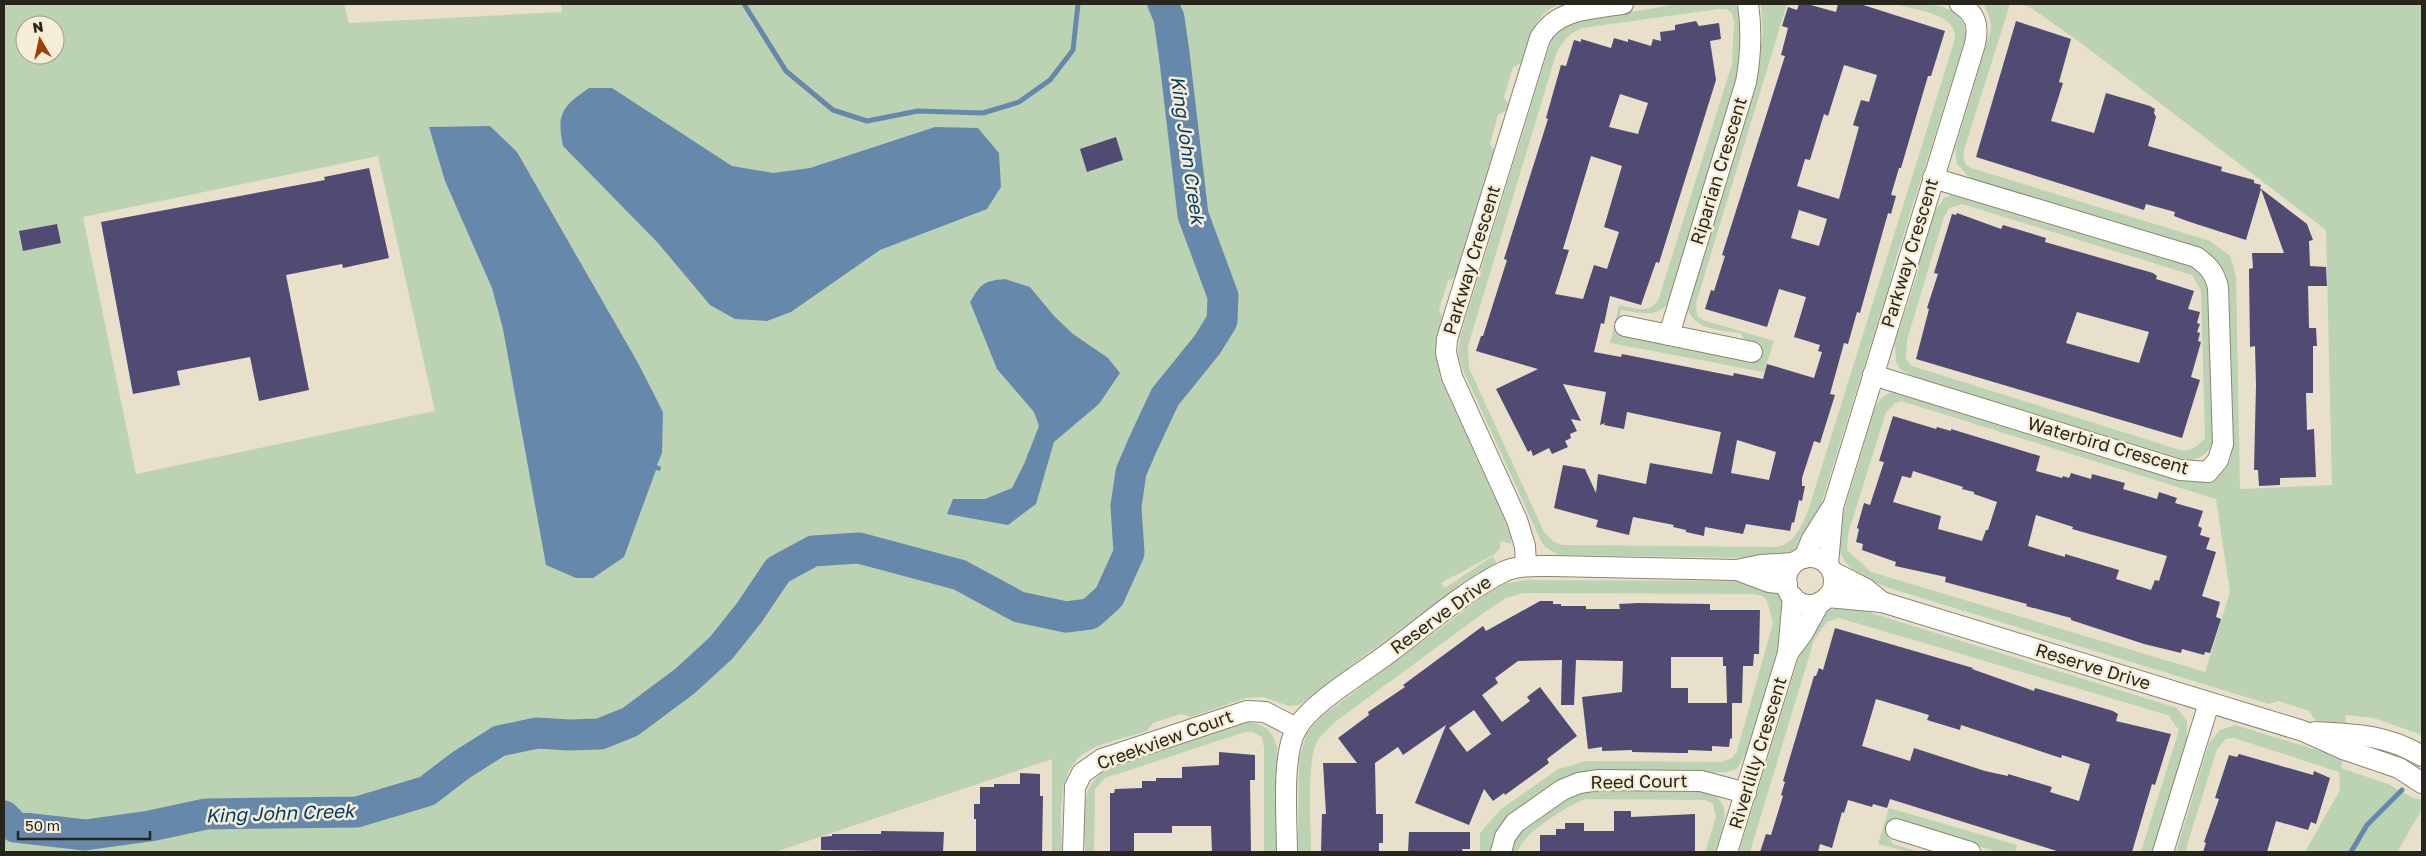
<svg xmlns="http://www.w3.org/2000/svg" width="2426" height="856" viewBox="0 0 2426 856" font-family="'Golos Text',sans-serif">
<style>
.green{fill:#bcd3b3;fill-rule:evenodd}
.water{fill:#6689ab}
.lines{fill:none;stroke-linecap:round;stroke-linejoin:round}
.stream{stroke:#6689ab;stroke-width:5}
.river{stroke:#6689ab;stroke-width:31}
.building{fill:#514a72;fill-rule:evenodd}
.street-casing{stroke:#8c8570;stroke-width:22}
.street{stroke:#fff;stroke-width:20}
.labels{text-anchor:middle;stroke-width:5;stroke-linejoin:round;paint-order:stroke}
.street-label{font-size:18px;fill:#28251c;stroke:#f6edd7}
.water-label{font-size:19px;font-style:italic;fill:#003d69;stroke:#f6edd7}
</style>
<rect width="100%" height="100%" fill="#e8e0ca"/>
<g class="green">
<path d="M4,4H344L349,23L562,12L561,4H1560C1535,13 1528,39 1521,63L1513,67L1504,97L1509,105L1507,110L1498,115L1490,144L1494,150L1455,277L1448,281L1439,310L1443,319L1435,350L1440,377L1511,533V544L1501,541L1500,548L1495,554L1441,583L1445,588L1493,556L1496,563L1462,583L1299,705L1289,706L1263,697L1246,698L1191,717L1181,714L1153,723L1147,731C1128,737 1103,742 1086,752C1054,772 1062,821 1062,852H1052V759L775,852H4ZM25,25H55V55H25ZM378,156L435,411L136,474L83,217Z"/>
<path d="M1679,4H1735L1743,16L1740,69L1670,300C1659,319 1640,313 1621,310L1618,330L1756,360L1761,343L1745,340L1740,333C1720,330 1693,330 1687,307L1755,79L1763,33L1761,7L1762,4H1787L1696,303L1697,316L1703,320L1774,341L1764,372L1610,343L1619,305C1635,308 1650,315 1659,298L1732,64L1734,22L1732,13L1726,9H1719L1582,28C1569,33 1564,40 1557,51L1468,346L1469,368L1544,532L1554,542L1563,545L1777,547C1796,542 1800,528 1808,511L1955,39C1957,13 1915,10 1895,4C1921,4 1965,0 1966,36L1894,265L1885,307L1880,315L1818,514L1804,541L1796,549L1783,555L1760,558L1559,555L1545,547L1540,539L1463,370L1458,354L1460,337L1551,41L1559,31L1576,21Z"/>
<path d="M1984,4H2010L1964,150C1963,159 1963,163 1971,168L2210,241L2230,256L2236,276L2240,489L2332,485L2326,230L2085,46L2030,7L2020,4H2422V735L2374,718L2346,715L2345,725H2332L2315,720L2309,711L2278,701L2269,704L1889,588C1861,577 1838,568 1837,535L1875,407C1881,396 1887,393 1899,390L2218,475L2225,469L2231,458L2229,292C2226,269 2218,256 2196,247L1970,178L1957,164L1955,149L1991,29L1990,20ZM1901,401L2216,499L2230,592L2205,672L1871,572L1847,550L1848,534L1886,412L1895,403Z"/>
<path d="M1957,193L2191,263L2210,281L2213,444C2207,455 2196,462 2183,459L1914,377L1901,370L1896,362L1895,343L1918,272L1920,251L1927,238L1935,211L1944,198ZM1962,204L2192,275L2201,291L2205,438C2197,447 2192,451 2180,450L1912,366L1906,359L1907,340L1944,217L1949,208Z"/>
<path d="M1528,580L1730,581C1747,582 1777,585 1784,604C1786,610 1785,618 1786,624L1747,752L1737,769L1726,772L1708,773L1605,772L1496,835L1491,852H1480V833L1500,810L1558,769L1586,761L1721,762L1732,758L1737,751L1773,623L1767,601L1763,596L1753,594L1523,593L1506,598L1482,614L1335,722C1329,728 1321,735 1317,742C1306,762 1311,827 1311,852H1298L1299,759L1307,732L1322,716L1485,595L1506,583Z"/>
<path d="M1837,607H1852L2177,708L2187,721V739L2153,852H2141L2179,730L2168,715L1839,618L1827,622L1814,640L1750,852H1739L1801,650L1820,614Z"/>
<path d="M1241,723C1260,720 1272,728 1277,747L1276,852H1264V748L1262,737L1253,732H1245L1105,778L1095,789L1094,852H1085C1085,824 1077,786 1106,770Z"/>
<path d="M2235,725L2343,758L2341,768L2388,784L2415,799H2419L2422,804L2420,813L2397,852H2305L2340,790L2339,772L2234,738L2226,739L2217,749L2185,852H2176L2209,743L2220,730Z"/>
<path d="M1594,789L1704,790C1737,802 1722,828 1715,852H1705L1716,817L1713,804L1705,800L1585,799C1570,804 1519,836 1518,852H1509C1519,822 1564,794 1594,789Z"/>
<path d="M1889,808L2017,845L2015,852H1997L1893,820L1888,835L1893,844L1919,852H1909L1878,844Z"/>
</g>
<g class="water">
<path d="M589,88H612L732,166L773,173L810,168L935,127L978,128L999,153L1001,187L987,209L880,250L791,312L767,321L735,319L710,305L658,243L563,146C556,113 563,106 589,88Z"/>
<path d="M490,126L517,152L638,363L663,412L662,453L657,465L661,467L660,471L656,470L624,557L593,578H576L546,565L503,329L492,288L445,181L429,127Z"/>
<path d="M1005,279L1030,287L1054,316L1073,334L1108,358L1120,373L1099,404L1054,442L1036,504L1008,525L947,514L953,499H985L1012,488L1024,464L1039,426L1034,412L997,369L970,302C981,284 983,281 1005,279Z"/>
</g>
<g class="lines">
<g class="stream">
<path d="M744,4L786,71L833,110L867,121L918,111L983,113L1019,102L1050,80L1073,50L1078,4"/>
<path d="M4,826L15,827"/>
<path d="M2351,852L2367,825L2402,790"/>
</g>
<path class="river" d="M4,816L15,827L85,835L150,826L206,814L357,812L427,791L461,765L499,741L537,733L569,735L600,734L630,722L685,681L721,648L749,613L778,570L813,551L859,548L960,575L1019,607L1066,617L1090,614L1109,597L1129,553L1126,506L1131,472L1143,444L1165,397L1207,345L1222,321L1223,296L1193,215L1174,53L1169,18L1163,4"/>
</g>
<g class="building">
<path d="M1799,4H1807L1836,12L1838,4H1860L1945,31L1931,76H1928L1901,168H1899L1891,195L1896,196L1891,214L1888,213L1860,313L1857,312L1848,344L1844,343L1830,394L1835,395L1820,443L1814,441L1802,478V486H1805L1802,501L1799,500L1794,523L1792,522L1790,531L1746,524L1743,534L1705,527L1704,536L1686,532V530L1673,527L1674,525L1633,517L1629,535L1596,527L1598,520L1554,508L1563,465L1585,469L1596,493L1598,474L1646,484L1650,463L1712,474L1721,432L1627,412L1624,429L1604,425L1605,423L1600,425L1606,392L1563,384L1581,421L1571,419L1577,431L1570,434L1571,438L1565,441L1568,447L1552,454L1549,448L1533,456L1531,450L1528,452L1496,389L1538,369L1476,351L1481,336H1483L1507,260L1504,259L1548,119L1546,118L1561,65L1566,66L1574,40L1581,42V39L1611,48L1614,38L1628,42V39L1651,46L1653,39L1661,41L1660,32L1675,30V25L1696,21L1699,26L1719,23L1721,39L1710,41L1716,80L1659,263L1656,262L1641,305L1610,296L1604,324L1601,323L1594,352L1621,357L1622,354L1733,376L1734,373L1763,379L1767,364L1814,378L1822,352L1818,351L1820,345L1794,337L1806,297L1779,289L1767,327L1705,309L1711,290L1714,291L1725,256L1722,255L1785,56L1781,55L1788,28L1782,26L1788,7L1797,10ZM1844,65L1877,75L1869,102L1861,100L1853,125L1859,127L1839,199L1797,186L1805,159L1810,160L1824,114L1828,116ZM1620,94L1648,103L1638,134L1609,127ZM1591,156L1622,166L1604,227L1619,232L1607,269L1594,265L1583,299L1555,294L1569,250L1563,249ZM1799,210L1827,219L1819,246L1791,238ZM1737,440L1776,452L1769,480L1731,473Z"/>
<path d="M2016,21L2071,39L2059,82L2063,83L2051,121L2094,133L2106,93L2150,106L2155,109L2154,113L2156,117L2148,146L2222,167L2221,171L2254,180V183L2261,185L2260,188L2307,224L2313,240L2309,241L2310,266L2326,267L2327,286H2308L2309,328H2316L2317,346H2313V393H2306L2307,430L2314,429L2316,477L2280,478V485L2259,486L2258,470H2254L2256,385L2255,346L2250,347L2249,269L2253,268L2252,253H2284L2261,189L2246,240L2187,221L2174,216L2175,212L2146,204L2144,210L1976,157Z"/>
<path d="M1116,137L1123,160L1087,172L1080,149Z"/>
<path d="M369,168L389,258L343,268L342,264L286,275L309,390L259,401L250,357L177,371L180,385L133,394L101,222L325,180L324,177Z"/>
<path d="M1957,213L2001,229L2003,225L2046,238L2045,242L2153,273L2157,276L2156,279L2194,291L2188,309L2200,312L2197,323L2200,324L2197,332L2200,333L2198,341L2201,342L2191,377L2200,380L2182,438L1916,359L1929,309L1927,308L1938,274L1934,273L1952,214L1956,215ZM2077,312L2149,332L2139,363L2066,343Z"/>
<path d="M57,224L61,243L23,251L19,231Z"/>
<path d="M1893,416L1936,429L1937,427L1951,431V429L2040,456L2036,471L2062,478L2063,476L2069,478L2071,473L2091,479L2092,474L2125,483L2123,489L2157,499L2159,492L2177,498L2175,503L2203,511L2198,526L2202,528L2200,535L2210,538L2206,549L2216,552L2202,596L2220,602L2216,617L2221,619L2210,653L2205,652L2204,655L2182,649L2181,653L2144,644L2071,620V618L2026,606L2027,604L1945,582L1946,577L1895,566L1896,562L1862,550L1863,544L1856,542L1859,529L1857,528L1864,503L1870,505L1884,462L1879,461ZM1913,471L1963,487L1962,489L1974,492V494L1997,502L1988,530H1986L1982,541L1938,529L1941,516L1893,502L1902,476L1911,478ZM2036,515L2073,527L2072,529L2167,556L2159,581L2155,580L2151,590L2116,579L2119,570L2065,554V557L2028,546Z"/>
<path d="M1540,601H1553V604H1561V606H1586V609H1620L1619,604L1638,603L1710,604V610H1760L1759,654H1754L1753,666H1743L1742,703H1727L1726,666H1723V657H1671V688H1688V703H1732V738L1730,739L1729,747L1712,746V751L1688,750V753H1679L1632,752V750L1602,751V747L1588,749L1582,697L1622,692L1623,661L1576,660L1574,705H1561L1562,660L1518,661L1495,678L1498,683L1482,695L1502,722L1530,701L1527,697L1540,687L1577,736L1547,759L1549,763L1505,795L1504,793L1493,801L1484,789L1469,825L1415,803L1446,725L1403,755L1398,747L1375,763L1376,814H1383V843H1379V852H1321L1322,814H1326L1323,763H1357L1338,738L1369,715L1368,712L1405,687L1403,685L1483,626L1486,631ZM1474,710L1491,734L1467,752L1449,728Z"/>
<path d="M1835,628L1973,668L1972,669L2034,691L2035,688L2113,711L2118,714L2116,721L2171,734L2155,785L2152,784L2132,852H2060L1890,799L1887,808L1873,804L1872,807L1848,800L1844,813L1842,812L1832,848L1820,844L1818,852H1760L1766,834L1771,835L1783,796L1781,795L1785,782L1783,781L1814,676H1816L1819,668L1823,670ZM1876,699L1929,715L1927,720L1960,730L1961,725L2061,758L2062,755L2090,764L2079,801L2050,792L2052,787L2008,774V776L1985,771L1914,748L1910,761L1862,746Z"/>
<path d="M1219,752L1255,755V780H1250L1251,852H1212L1211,826H1172V833H1134V852H1110V793H1114L1115,789L1142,788V781H1156V778H1182V767L1219,765Z"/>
<path d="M2239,754L2313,775L2314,771L2330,778L2316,824L2311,822L2308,830L2276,821L2267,852H2203L2206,843L2204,842L2219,799L2215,798L2229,755L2237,757Z"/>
<path d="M1020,773L1040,774V796H1043L1042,852H976V819H974V804H980V787H994V784H1020Z"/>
<path d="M1614,811H1631V817L1695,814V852H1540V835H1556V829H1565V823H1584V831H1614Z"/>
<path d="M881,831L944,832L943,852L821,850V837L832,836V834H881Z"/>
<path d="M1409,832H1470V849H1462L1463,852H1408Z"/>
</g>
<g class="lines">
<g class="street-casing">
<g id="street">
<path d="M1625,326L1752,352"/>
<path d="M1669,335L1746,82C1751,55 1752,31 1748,4"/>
<path d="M1873,375L2180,470L2208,472L2218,460L2223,444L2218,287C2214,272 2209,266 2196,257L1933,178"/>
<circle cx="1810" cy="581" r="24"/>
<path d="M1804,558L1812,539L1831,509"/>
<path d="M1828,564L1833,507L1975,44C1979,26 1976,14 1960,4"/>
<path d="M1526,566L1525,546L1517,520L1452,377L1446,353L1447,339L1540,38C1557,8 1593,9 1623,4"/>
<path d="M1737,570L1769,582L1787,584"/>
<path d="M1833,572L1866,589L1882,602"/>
<path d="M1827,597L1882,602L2303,731L2343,749L2399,768L2422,783"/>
<path d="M1788,653L1803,633L1820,602"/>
<path d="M2315,732C2356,734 2387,735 2422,756"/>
<path d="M1896,829L1970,852"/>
<path d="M1073,852L1075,787L1082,773L1102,759L1247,711L1265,712L1296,728"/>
<path d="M1287,852C1287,820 1281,754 1297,728C1311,704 1356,677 1379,660C1418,632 1461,593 1503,572C1517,565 1536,566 1552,566L1737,570L1761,565L1794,563"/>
<path d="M1501,852L1505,837L1515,823L1562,790L1579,783L1599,780L1701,781L1746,793"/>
<path d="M1727,852L1788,653L1793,597"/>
<path d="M2163,852L2209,703"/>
</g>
</g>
<use href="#street" class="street"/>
</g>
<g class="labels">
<g class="street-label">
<text transform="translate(1719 171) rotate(-73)" y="6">Riparian Crescent</text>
<text transform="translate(1910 253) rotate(-73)" y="6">Parkway Crescent</text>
<text transform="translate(1472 260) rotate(-73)" y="6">Parkway Crescent</text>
<text transform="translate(2108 446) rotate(16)" y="6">Waterbird Crescent</text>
<text transform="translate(1441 615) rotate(-36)" y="6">Reserve Drive</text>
<text transform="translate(2093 667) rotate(17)" y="6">Reserve Drive</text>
<text transform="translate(1165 740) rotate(-20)" y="6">Creekview Court</text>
<text transform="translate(1758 753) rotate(-73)" y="6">Riverlilly Crescent</text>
<text transform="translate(1639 782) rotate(-1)" y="6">Reed Court</text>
</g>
<g class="water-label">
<text transform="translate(1188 150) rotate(82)" y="7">King John Creek</text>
<text transform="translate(280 813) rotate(-2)" y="7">King John Creek</text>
</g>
</g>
<rect width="2426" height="856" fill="none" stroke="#28251c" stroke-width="10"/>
<g transform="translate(40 40) rotate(351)"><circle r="24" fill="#f6edd7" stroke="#a49d8c"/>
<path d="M0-4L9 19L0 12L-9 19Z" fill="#a13d06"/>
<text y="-8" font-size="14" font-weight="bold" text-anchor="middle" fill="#28251c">N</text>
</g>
<path d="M18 831v8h132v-8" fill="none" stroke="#28251c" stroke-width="2.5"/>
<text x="25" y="831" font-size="15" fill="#28251c" stroke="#f6edd7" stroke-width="4" paint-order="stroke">50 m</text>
</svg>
